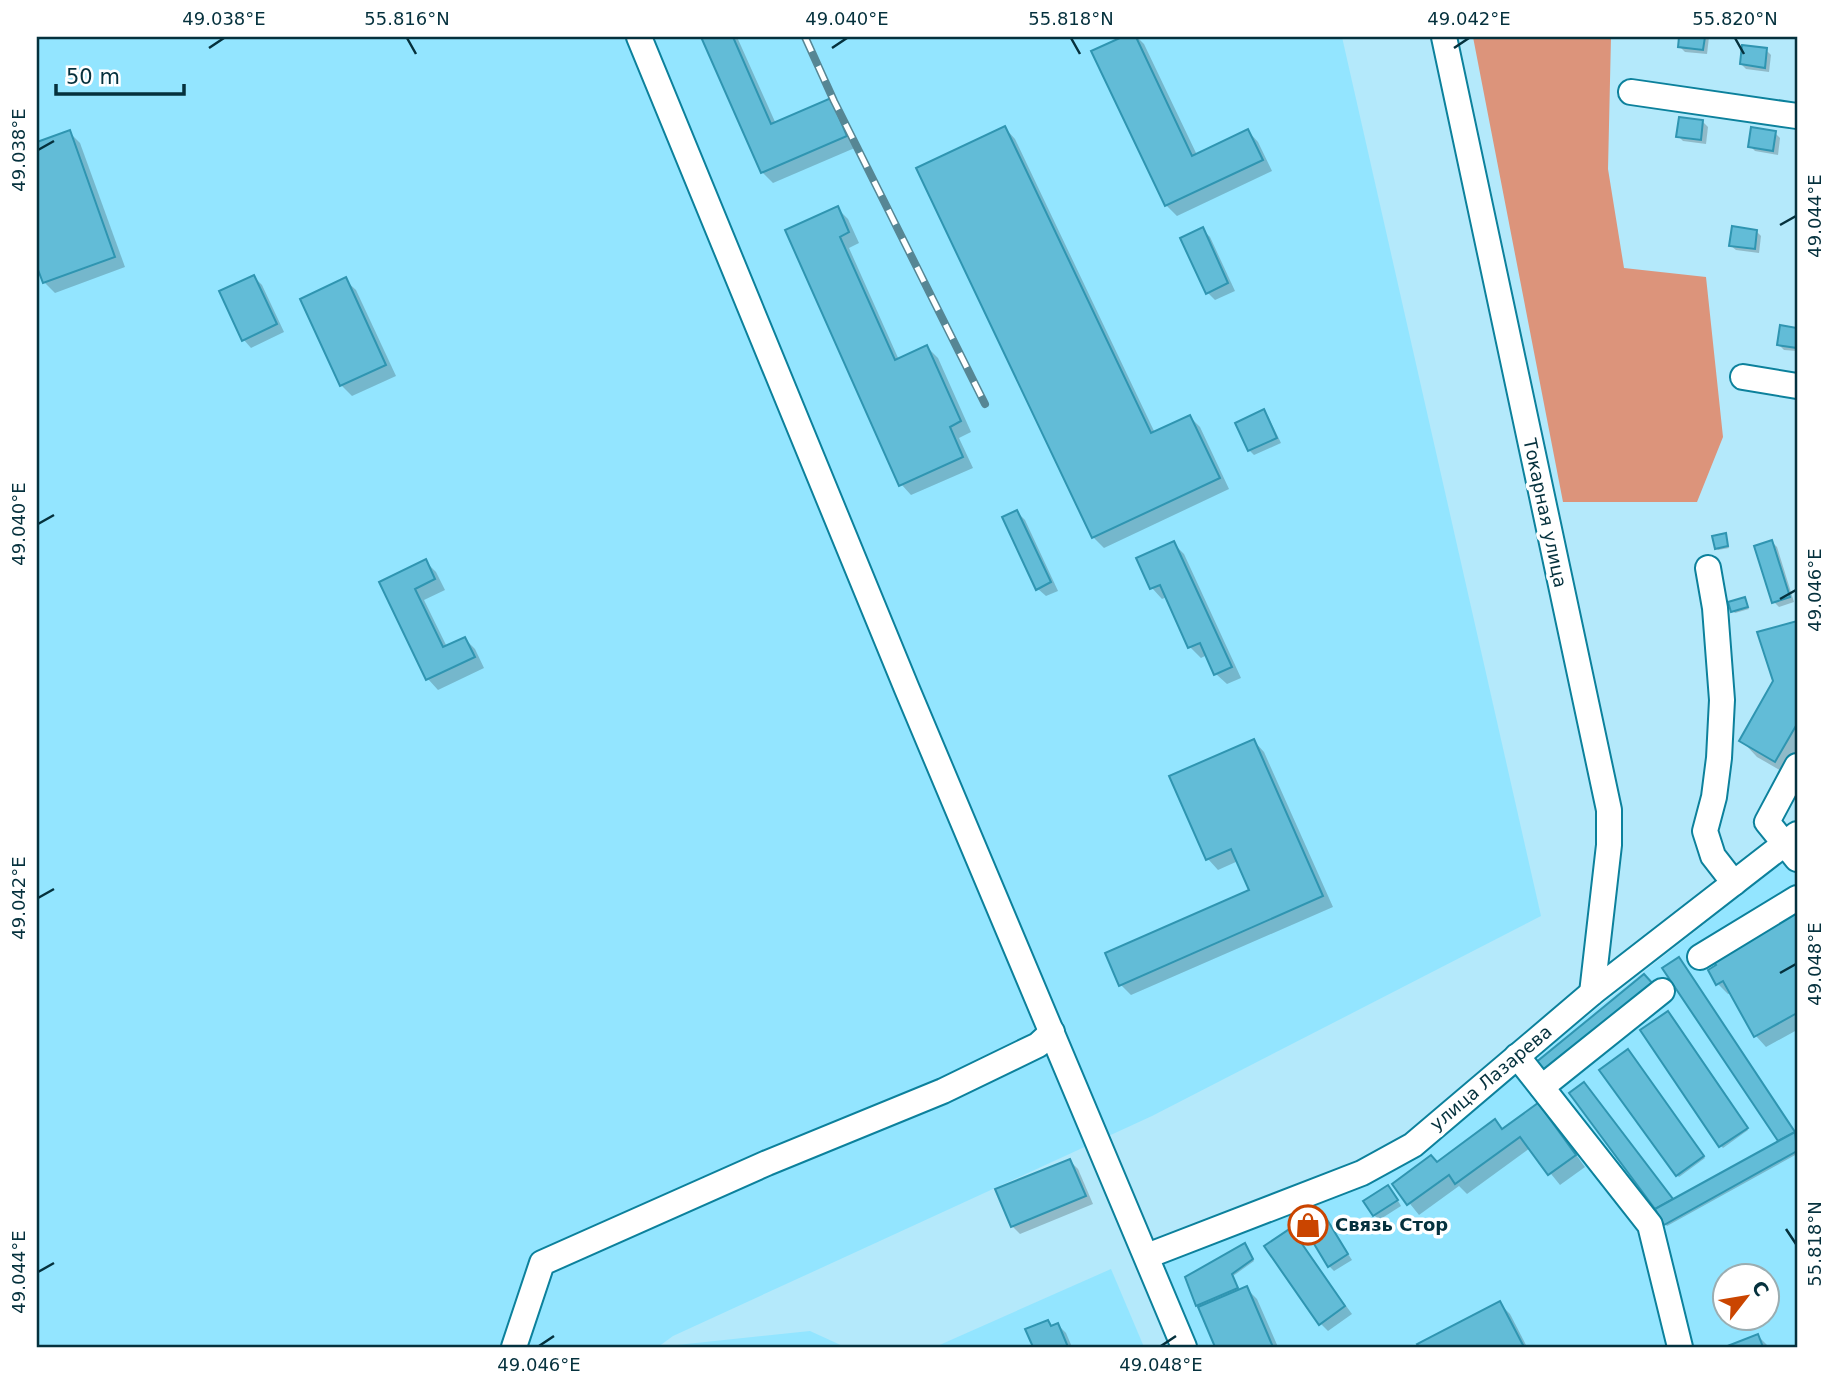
<svg xmlns="http://www.w3.org/2000/svg" width="1834" height="1384" viewBox="0 0 1834 1384" font-family="'DejaVu Sans',sans-serif">
<style>
.built{fill:#93e5ff;fill-rule:evenodd}
.forest{fill:#dc947b}
.shadow{fill:#0003}
.building{fill:#62bcd7;stroke:#2f95b1;stroke-width:2}
.lines{fill:none;stroke-linecap:round;stroke-linejoin:round}
.minor-casing{stroke:#0c819c;stroke-width:28}
.minor{stroke:#fff;stroke-width:24}
.rail-casing{stroke:#568694;stroke-width:8}
.rail{stroke:#fff;stroke-width:5;stroke-dasharray:16;stroke-linecap:butt}
.ticks{fill:none;stroke:#05313d;stroke-width:2.5}
.labels{text-anchor:middle;stroke-width:7;stroke-linejoin:round;paint-order:stroke}
.street-label{font-size:18px;fill:#05313d;stroke:#fff}
.poi-label{font-size:18px;font-weight:bold;fill:#05313d;stroke:#fff;text-anchor:start}
.neatline{fill:none;stroke:#05313d;stroke-width:2.5}
.ticks-label{font-size:18px;text-anchor:middle;fill:#05313d}
</style>
<rect width="100%" height="100%" fill="#b4e9fb"/>
<g class="built">
<path d="M37,37H1342L1541,916L1152,1116L673,1336L658,1347H37Z"/>
<path d="M1797,851V1347H1194L1159,1262L1414,1153ZM1726,1276H1768V1318H1726Z"/>
<path d="M1111,1269L1144,1347H935Z"/>
<path d="M810,1331L845,1347H674L677,1345Z"/>
</g>
<path class="forest" d="M1473,37H1611L1608,169L1624,268L1706,277L1723,437L1697,502H1563Z"/>
<g class="shadow">
<path d="M703,37H737L776,124L830,100L841,111L857,147L773,183L762,172Z"/>
<path d="M1126,37H1137L1144,44L1197,155L1248,131L1258,142L1272,171L1177,216L1166,205L1094,52Z"/>
<path d="M1681,37H1709L1707,54L1685,52L1680,47Z"/>
<path d="M1766,50L1771,55L1769,72L1746,69L1741,64Z"/>
<path d="M1703,122L1708,127L1706,144L1683,141L1678,136Z"/>
<path d="M1005,128L1015,139L1155,433L1190,417L1200,427L1229,489L1104,548L1093,537Z"/>
<path d="M69,132L80,143L125,267L55,293L44,282L37,262V144Z"/>
<path d="M1775,133L1780,138L1778,155L1755,151L1750,146Z"/>
<path d="M837,208L848,219L859,243L849,248L899,360L927,347L938,358L971,432L959,438L973,468L911,495L901,484L787,231Z"/>
<path d="M1202,229L1210,237L1235,291L1215,300L1207,292Z"/>
<path d="M1756,231L1761,236L1759,253L1736,250L1731,246Z"/>
<path d="M254,277L262,285L284,332L251,348L244,340Z"/>
<path d="M345,280L356,290L396,376L352,396L341,385Z"/>
<path d="M1782,327L1797,329V351L1784,350L1779,345Z"/>
<path d="M1264,411L1268,416L1281,443L1254,455L1249,450Z"/>
<path d="M1017,512L1025,520L1058,591L1046,596L1038,589Z"/>
<path d="M1725,535L1729,548L1718,550L1716,548Z"/>
<path d="M1772,542L1777,547L1794,602L1779,607L1774,602Z"/>
<path d="M1173,543L1184,554L1241,678L1227,684L1216,674L1207,655L1201,658L1190,647L1167,597L1162,599L1152,588Z"/>
<path d="M426,562L436,572L445,590L424,600L447,647L465,639L475,649L484,668L438,690L428,679L382,582Z"/>
<path d="M1744,599L1749,609L1735,613L1733,611Z"/>
<path d="M1797,623V768L1792,777L1757,757L1741,740L1775,681L1759,633Z"/>
<path d="M1254,741L1264,752L1333,907L1131,995L1121,985L1252,891L1238,861L1218,870L1208,859Z"/>
<path d="M1797,915V1030L1766,1047L1756,1036L1731,993L1728,994L1717,983L1716,960Z"/>
<path d="M1680,961L1797,1139V1154L1667,1226L1571,1094L1586,1086L1673,1201L1781,1142L1664,969Z"/>
<path d="M1670,1015L1748,1130L1723,1148L1721,1146Z"/>
<path d="M1630,1053L1705,1158L1679,1177L1677,1175Z"/>
<path d="M1538,1106L1548,1116L1585,1167L1560,1185L1530,1148L1467,1194L1459,1186L1419,1215L1394,1184L1503,1131Z"/>
<path d="M1070,1161L1078,1169L1093,1204L1020,1234L1012,1226Z"/>
<path d="M1393,1192L1401,1206L1379,1220L1374,1215Z"/>
<path d="M1323,1215L1352,1260L1334,1271L1329,1266Z"/>
<path d="M1290,1230L1352,1314L1328,1331L1320,1323Z"/>
<path d="M1246,1247L1254,1261L1233,1276L1239,1291L1246,1288L1257,1299L1278,1347H1217L1198,1305Z"/>
<path d="M1499,1303L1510,1314L1527,1347H1421L1419,1345Z"/>
<path d="M1048,1322L1053,1327L1058,1325L1066,1333L1072,1347H1035L1028,1330Z"/>
<path d="M1758,1336L1769,1347H1730Z"/>
</g>
<g class="building">
<path d="M701,37H733L771,124L831,98L847,136L761,173Z"/>
<path d="M1122,37H1136L1192,156L1248,129L1263,160L1165,206L1091,51Z"/>
<path d="M1679,37H1705L1703,50L1678,47Z"/>
<path d="M1742,45L1767,48L1765,68L1740,64Z"/>
<path d="M1679,117L1703,120L1701,140L1676,137Z"/>
<path d="M1005,126L1151,433L1190,415L1220,478L1092,538L916,168Z"/>
<path d="M1751,127L1776,131L1773,151L1748,147Z"/>
<path d="M70,130L115,257L43,283L37,267V142Z"/>
<path d="M838,206L849,232L840,237L895,360L927,345L961,421L950,427L963,457L899,486L785,230Z"/>
<path d="M1732,226L1757,230L1755,249L1729,246Z"/>
<path d="M1203,227L1228,283L1206,294L1180,238Z"/>
<path d="M254,275L277,324L242,341L219,291Z"/>
<path d="M346,277L386,365L340,386L300,299Z"/>
<path d="M1780,325L1797,328V348L1777,345Z"/>
<path d="M1264,409L1277,438L1248,451L1235,423Z"/>
<path d="M1017,510L1051,582L1036,590L1002,517Z"/>
<path d="M1726,533L1728,546L1715,549L1712,536Z"/>
<path d="M1772,540L1790,597L1772,603L1754,546Z"/>
<path d="M1174,541L1232,667L1214,675L1200,643L1188,648L1160,585L1150,589L1136,558Z"/>
<path d="M426,559L435,579L415,589L443,647L465,637L475,657L426,680L379,582Z"/>
<path d="M1745,597L1748,607L1731,612L1728,602Z"/>
<path d="M1797,621V724L1775,762L1739,741L1773,681L1757,632Z"/>
<path d="M1254,739L1323,896L1119,986L1105,953L1249,890L1231,849L1206,860L1169,776Z"/>
<path d="M1797,913V1013L1754,1037L1723,981L1716,985L1708,970L1716,965L1713,960Z"/>
<path d="M1679,957L1795,1132L1778,1141L1662,968Z"/>
<path d="M1644,974L1654,985L1544,1076L1534,1064Z"/>
<path d="M1668,1011L1748,1128L1719,1147L1640,1030Z"/>
<path d="M1628,1049L1704,1156L1676,1176L1599,1070Z"/>
<path d="M1584,1082L1673,1199L1655,1209L1569,1093Z"/>
<path d="M1538,1103L1576,1155L1548,1175L1520,1137L1455,1184L1449,1175L1407,1205L1392,1184L1431,1155L1437,1162L1495,1119L1502,1129Z"/>
<path d="M1795,1132L1797,1151L1664,1225L1655,1209Z"/>
<path d="M1070,1159L1086,1196L1011,1227L995,1189Z"/>
<path d="M1388,1185L1398,1200L1373,1216L1363,1201Z"/>
<path d="M1323,1213L1348,1254L1328,1267L1302,1224Z"/>
<path d="M1291,1228L1345,1306L1319,1325L1264,1246Z"/>
<path d="M1245,1243L1253,1259L1232,1274L1238,1288L1196,1306L1185,1277Z"/>
<path d="M1247,1286L1273,1347H1215L1198,1307Z"/>
<path d="M1500,1301L1524,1347H1419L1417,1344Z"/>
<path d="M1048,1320L1051,1326L1058,1323L1068,1347H1033L1025,1329Z"/>
<path d="M1758,1334L1763,1347H1725Z"/>
</g>
<g class="lines">
<g class="minor-casing">
<g id="minor">
<path d="M639,37L907,689L1184,1347"/>
<path d="M1444,37L1609,810V845L1592,993"/>
<path d="M1631,92L1797,116"/>
<path d="M1743,377L1797,386"/>
<path d="M1708,568L1715,608L1722,700L1719,758L1714,797L1705,831L1713,856L1734,883"/>
<path d="M1797,766L1767,822L1797,859"/>
<path d="M1700,957L1797,898"/>
<path d="M1517,1056L1650,1225L1680,1347"/>
<path d="M1542,1087L1662,991"/>
<path d="M1147,1256L1362,1173L1413,1145L1592,993L1797,834"/>
<path d="M514,1347L542,1263L767,1163L943,1091L1038,1045L1052,1032"/>
</g>
</g>
<use href="#minor" class="minor"/>
<g class="rail-casing">
<path id="rail" d="M805,37L834,101L985,404"/>
</g>
<use href="#rail" class="rail"/>
</g>
<path class="ticks" d="M407,38L416,54M1071,38L1080,54M1735,38L1744,54M209,48L224,38M832,48L847,38M1454,48L1469,38M38,150L54,141M1780,225L1796,216M38,524L54,515M1780,599L1796,590M38,898L54,889M1780,973L1796,964M1786,1229L1796,1244M38,1272L54,1263M539,1346L554,1336M1161,1346L1176,1336"/>
<defs>
<g id="shop-ring" transform="scale(2.0125)"><circle r="9.5" fill="#fff" stroke="#ca4500" stroke-width="1.5"/><path d="M-5-2.5h2.3a2.7 3.5 0 0 1 5.4 0H5L5.5 6h-11ZM-1.5-2.5h3a1.5 2.3 0 0 0-3 0Z" fill="#ca4500"/></g>
</defs>
<g fill-rule="evenodd">
<use href="#shop-ring" x="1308" y="1225"/>
</g>
<g class="labels">
<g class="street-label">
<text transform="translate(1545 513) rotate(78)" y="6">Токарная улица</text>
<text transform="translate(1491 1078) rotate(-40)" y="6">улица Лазарева</text>
</g>
<g class="poi-label">
<text x="1335" y="1231">Связь Стор</text>
</g>
</g>
<rect width="1834" height="1384" fill="none" stroke="#ffffff" stroke-width="77"/>
<g transform="translate(1746 1297) rotate(59)"><circle r="33" fill="#ffffff" stroke="#9badb1" stroke-width="2"/>
<path d="M0-5L12 26L0 18L-12 26Z" fill="#ca4500"/>
<text y="-10" font-size="19" font-weight="bold" text-anchor="middle" fill="#05313d">С</text>
</g>
<path d="M56 84v10h128v-10" fill="none" stroke="#05313d" stroke-width="3.5"/>
<text x="66" y="84" font-size="21" fill="#05313d" stroke="#ffffff" stroke-width="5" paint-order="stroke">50 m</text>
<rect x="38" y="38" width="1758" height="1308" class="neatline"/>
<g class="ticks-label">
<text x="224" y="25">49.038°E</text>
<text x="407" y="25">55.816°N</text>
<text x="847" y="25">49.040°E</text>
<text x="1071" y="25">55.818°N</text>
<text x="1469" y="25">49.042°E</text>
<text x="1735" y="25">55.820°N</text>
<text transform="translate(19 150) rotate(-90)" y="6">49.038°E</text>
<text transform="translate(1815 216) rotate(-90)" y="6">49.044°E</text>
<text transform="translate(19 524) rotate(-90)" y="6">49.040°E</text>
<text transform="translate(1815 590) rotate(-90)" y="6">49.046°E</text>
<text transform="translate(19 898) rotate(-90)" y="6">49.042°E</text>
<text transform="translate(1815 964) rotate(-90)" y="6">49.048°E</text>
<text transform="translate(1815 1244) rotate(-90)" y="6">55.818°N</text>
<text transform="translate(19 1272) rotate(-90)" y="6">49.044°E</text>
<text x="539" y="1371">49.046°E</text>
<text x="1161" y="1371">49.048°E</text>
</g>
</svg>
